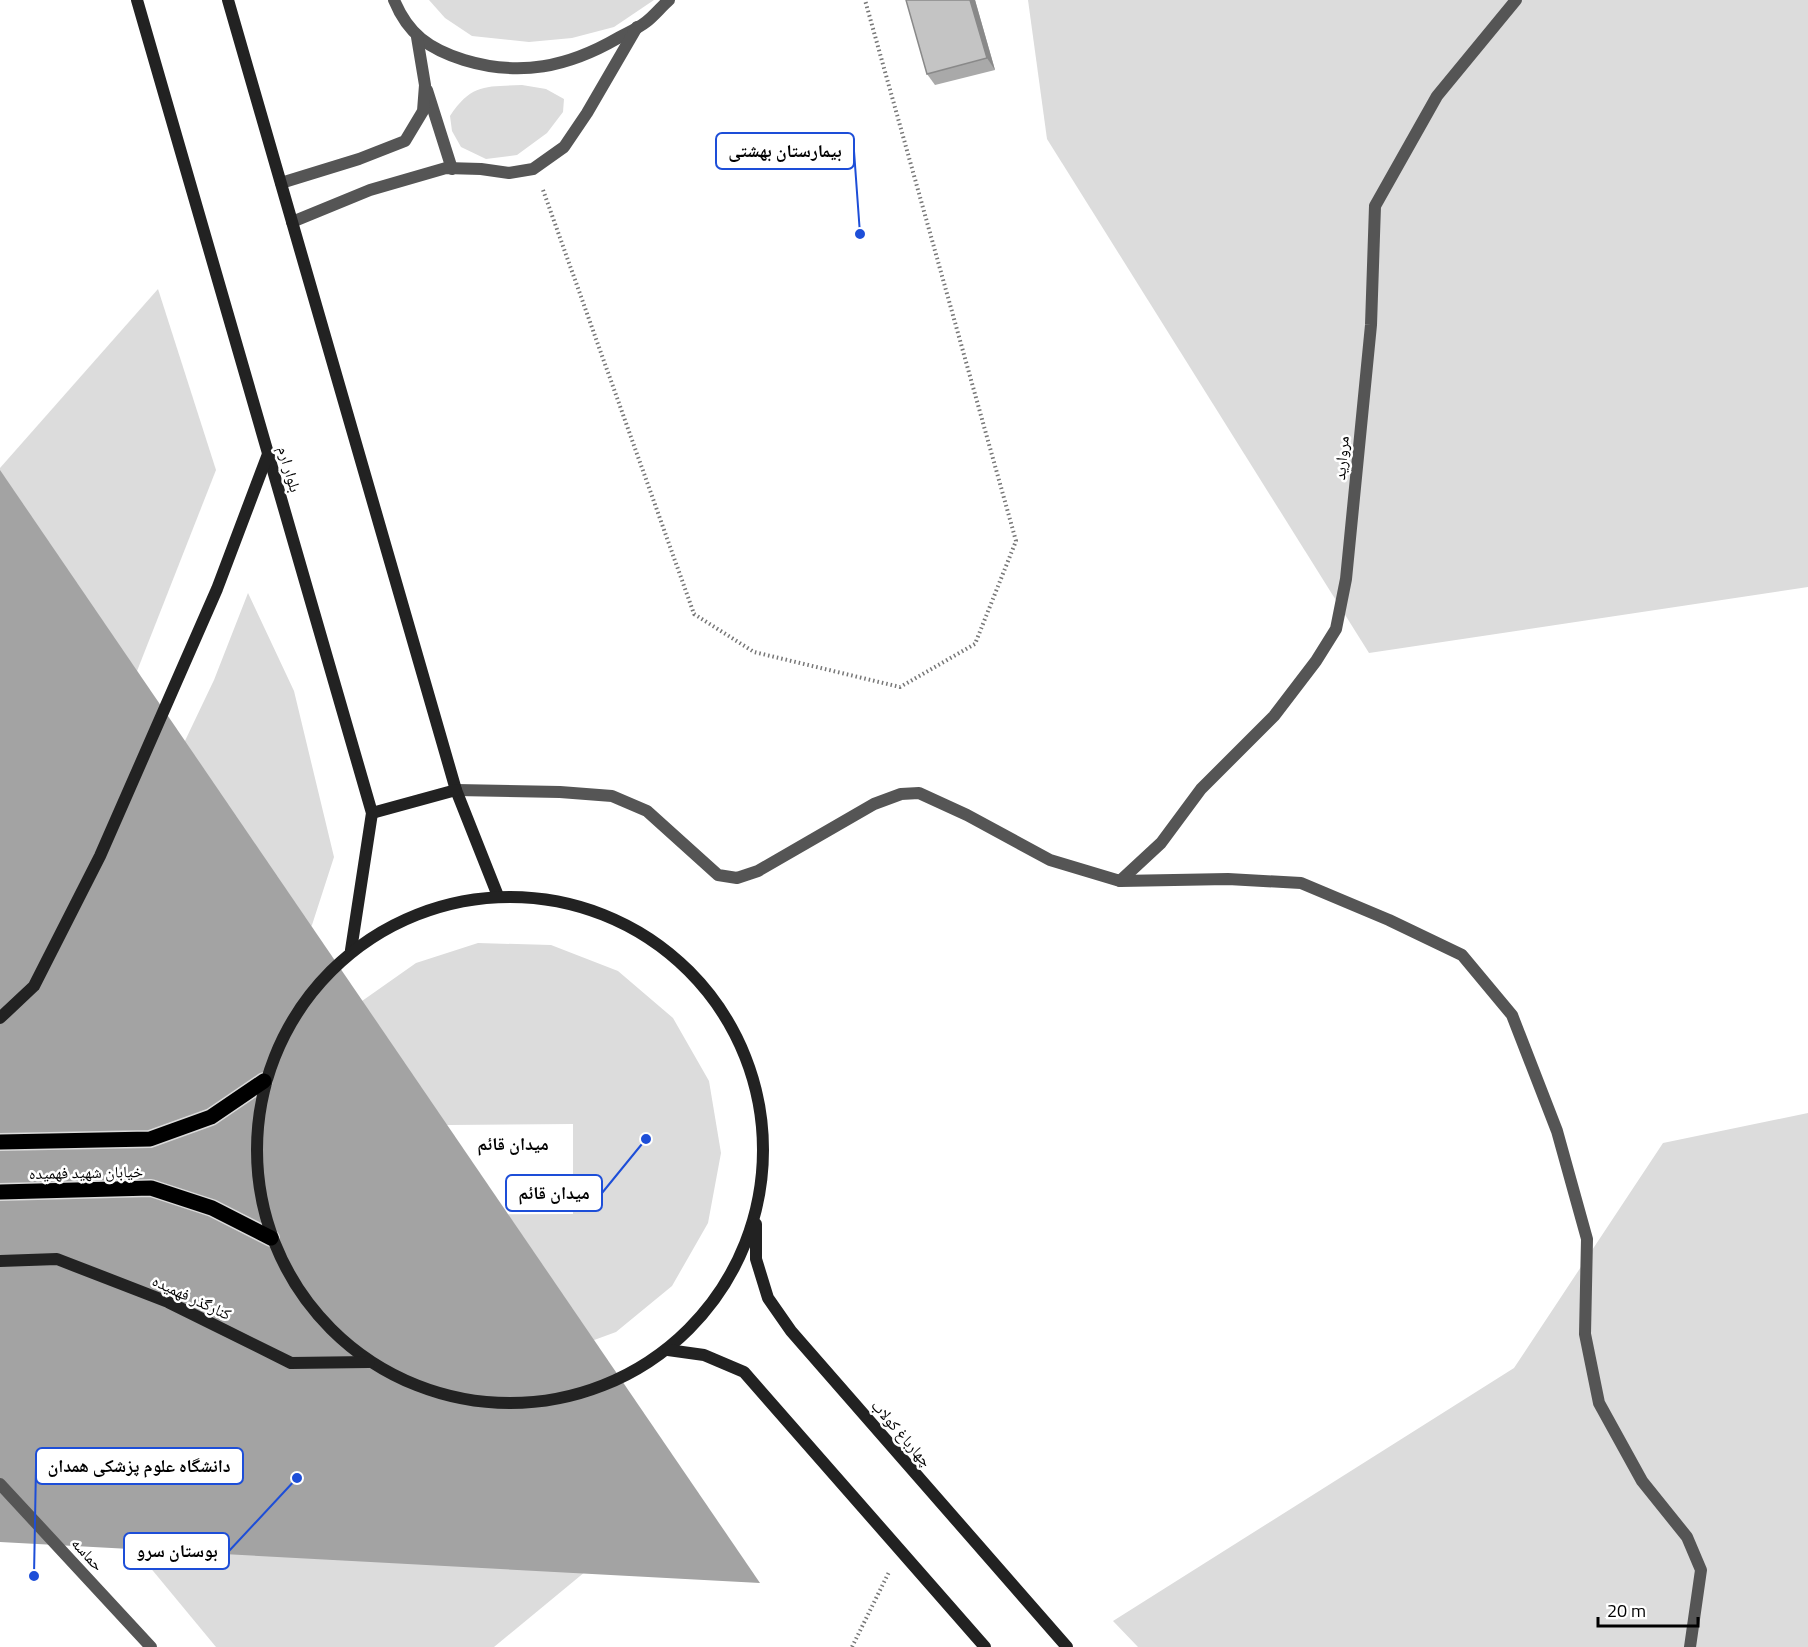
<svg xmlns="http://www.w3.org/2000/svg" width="1808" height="1647" viewBox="0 0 1808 1647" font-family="'Titillium Web','Noto Naskh Arabic',sans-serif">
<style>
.green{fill:#dcdcdc;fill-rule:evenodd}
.water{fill:#a3a3a3}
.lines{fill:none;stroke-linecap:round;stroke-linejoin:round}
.primary-casing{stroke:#dbdbdb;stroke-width:18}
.path{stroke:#777;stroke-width:4;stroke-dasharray:1.5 3;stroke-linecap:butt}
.lane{stroke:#555;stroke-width:12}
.street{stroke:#555;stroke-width:12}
.secondary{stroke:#222;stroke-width:12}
.primary{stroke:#000;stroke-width:15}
.wall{fill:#a9a9a9}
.shaded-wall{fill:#898989}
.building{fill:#c4c4c4;stroke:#898989;stroke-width:1.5}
.labels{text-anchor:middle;stroke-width:5;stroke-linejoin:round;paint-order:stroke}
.street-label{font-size:16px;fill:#000;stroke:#fff}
.neighbourhood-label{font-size:18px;font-weight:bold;fill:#000;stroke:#fff}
.leader{fill:none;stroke:#1d4ed8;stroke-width:2}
.callout-dot{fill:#1d4ed8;stroke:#fff;stroke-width:2}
.callout{fill:#fff;stroke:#1d4ed8;stroke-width:2}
.callout-label{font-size:18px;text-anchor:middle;font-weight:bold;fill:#000}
</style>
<rect width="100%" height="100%" fill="#fff"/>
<g class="green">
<path d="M429,0H654L614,27L572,38L529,42L472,36L445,18Z"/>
<path d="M1028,0H1808V587L1369,653L1047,139Z"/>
<path d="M522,85L546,89L564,99L563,112L547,133L517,155L486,159L461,147L452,131L450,116C472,83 486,87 522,85Z"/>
<path d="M158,289L216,470L95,778L0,961V468Z"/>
<path d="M248,593L294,691L334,857L312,925L218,1062L0,1055L103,913L214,680Z"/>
<path d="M478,943L551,945L618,971L673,1018L709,1081L721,1153L708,1223L672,1286L616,1332L548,1357H476L413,1336L360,1297L322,1244L302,1181L303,1116L323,1054L362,1001L416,963ZM573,1124V1214L326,1215L325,1126Z"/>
<path d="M1808,1113V1647H1138L1113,1621L1514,1368L1663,1143Z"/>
<path d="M0,1288L597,1562L494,1647H216L0,1386Z"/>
</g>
<path class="water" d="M0,470L760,1583L0,1542Z"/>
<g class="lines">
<g class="primary-casing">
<g id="primary">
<path d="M0,1142L150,1139L211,1117L264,1081"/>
<path d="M0,1192L151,1188L212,1208L271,1238"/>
</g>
</g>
<g class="path">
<path d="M543,190L694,614L754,652L900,687L975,644L1016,541L865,0"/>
<path d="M852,1647L889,1572"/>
</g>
<g class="lane">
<path d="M394,0C408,34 429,49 464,60C520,77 568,67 618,38C627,33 637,29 646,22C654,16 661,7 669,0"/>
<path d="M427,90L452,169"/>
<path d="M281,183L359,159L405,141L423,111L425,85L417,37"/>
<path d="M292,222L370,190L446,168L481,169L509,173L533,169L564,147L587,113L637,27"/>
<path d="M0,1484L151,1647"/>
</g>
<g class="street">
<path d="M456,790L560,792L612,796L647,811L718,875L737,878L758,871L874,804L901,794L919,793L967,815L1050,860L1120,881L1228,879L1301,883L1389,920L1462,955L1512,1015L1557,1131L1587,1239L1585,1334L1599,1403L1642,1481L1687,1537L1701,1570L1690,1647"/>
<path d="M1120,881L1161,843L1201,789L1274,716L1316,661L1336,629L1346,579L1371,325L1375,206L1437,96L1516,0"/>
</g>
<g class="secondary">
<path d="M137,0L372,813L351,950"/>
<path d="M228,0L456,790L498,896"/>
<path d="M372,813L456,790"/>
<circle cx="510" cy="1150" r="253"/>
<path d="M0,1018L34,986L100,856L217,589L268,454"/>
<path d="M756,1224V1259L768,1298L791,1331L1067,1647"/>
<path d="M0,1261L57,1259L168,1302L291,1363L369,1362"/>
<path d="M668,1350L704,1355L744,1372L985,1647"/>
</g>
<use href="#primary" class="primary"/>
</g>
<path class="wall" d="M975,0L995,70L935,85L927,74Z"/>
<path class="shaded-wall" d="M970,0H975L995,70L987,58Z"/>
<path class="building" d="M906,0H970L987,58L927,74Z"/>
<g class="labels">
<g class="street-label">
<text transform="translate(1341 458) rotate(-85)" y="6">مروارید</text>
<text transform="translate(290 469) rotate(74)" y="6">بلوار ارم</text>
<text transform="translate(86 1172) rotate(-1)" y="6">خیابان شهید فهمیده</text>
<text transform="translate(192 1297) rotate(25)" y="6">کنارگذر فهمیده</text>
<text transform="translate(902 1433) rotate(49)" y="6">چهارباغ کولاب</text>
<text transform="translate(88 1554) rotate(47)" y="6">حماسه</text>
</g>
<g class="neighbourhood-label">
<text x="513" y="1150">میدان قائم</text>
</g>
</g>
<path class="leader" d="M860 234L854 151M646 1139L602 1193M34 1576L36 1466M297 1478L229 1551"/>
<g class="callout-dot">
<circle cx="860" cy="234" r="6"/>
<circle cx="646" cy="1139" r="6"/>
<circle cx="34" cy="1576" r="6"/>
<circle cx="297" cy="1478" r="6"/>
</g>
<g class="callout">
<rect x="716" y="133" width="138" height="36" rx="6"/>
<rect x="506" y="1175" width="96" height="36" rx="6"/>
<rect x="36" y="1448" width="207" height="36" rx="6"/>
<rect x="124" y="1533" width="105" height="36" rx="6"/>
</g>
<g class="callout-label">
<text x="785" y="157">بیمارستان بهشتی</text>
<text x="554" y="1199">میدان قائم</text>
<text x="139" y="1472">دانشگاه علوم پزشکی همدان</text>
<text x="177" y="1557">بوستان سرو</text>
</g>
<path d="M1598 1617v9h100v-9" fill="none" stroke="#000000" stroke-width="3"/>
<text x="1607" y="1617" font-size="18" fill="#000000" stroke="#ffffff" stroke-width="4.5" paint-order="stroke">20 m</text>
</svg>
